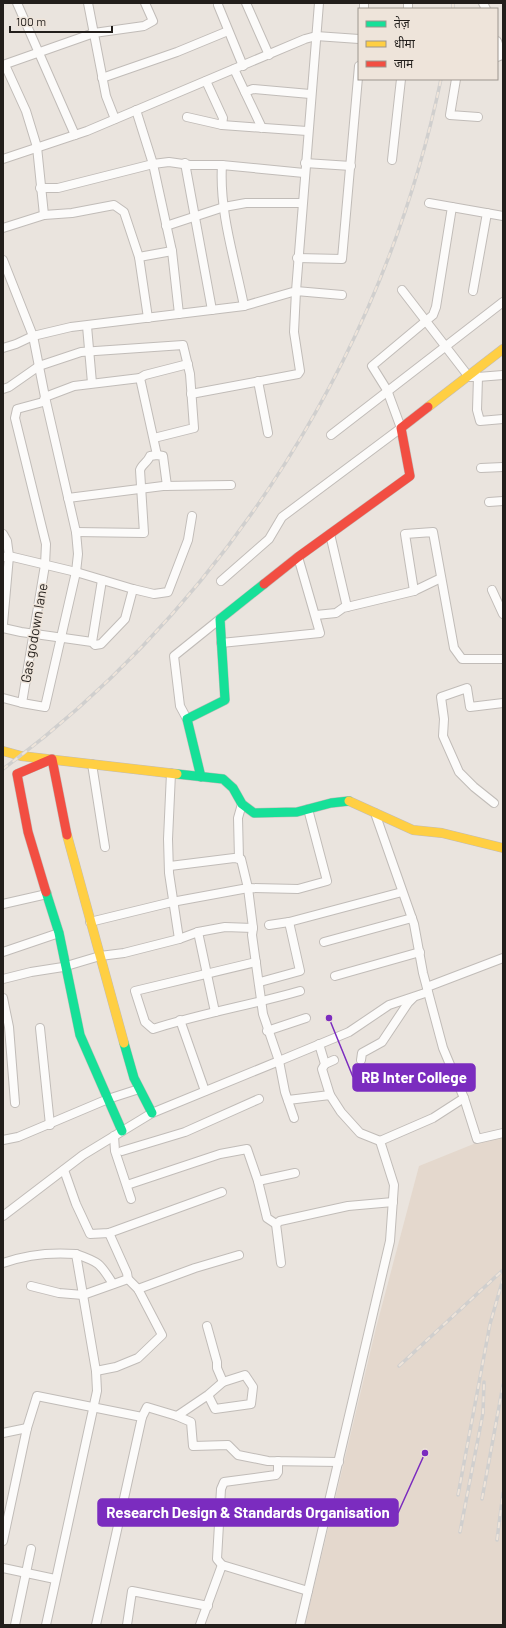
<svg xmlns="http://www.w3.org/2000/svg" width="506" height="1628" viewBox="0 0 506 1628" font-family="Barlow,'Noto Sans Devanagari',sans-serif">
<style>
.built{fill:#e4d8cd}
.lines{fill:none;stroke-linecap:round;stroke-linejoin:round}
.street-casing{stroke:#c1bcb8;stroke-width:10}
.fast-casing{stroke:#c1bcb8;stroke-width:10}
.slow-casing{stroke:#c1bcb8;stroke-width:10}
.jam-casing{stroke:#c1bcb8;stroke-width:10}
.street{stroke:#fcfbfa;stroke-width:8}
.fast{stroke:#16e098;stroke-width:9}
.slow{stroke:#ffcf43;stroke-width:9}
.jam{stroke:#f24e42;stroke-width:9}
.rail-casing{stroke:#d0cfce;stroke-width:3.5}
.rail{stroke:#eee4da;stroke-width:2;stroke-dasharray:6;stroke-linecap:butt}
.labels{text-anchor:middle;stroke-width:3;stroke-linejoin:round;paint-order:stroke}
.street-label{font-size:14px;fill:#221e1b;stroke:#eee4da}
.leader{fill:none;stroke:#7b2cbf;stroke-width:1.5}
.callout-dot{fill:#7b2cbf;stroke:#eee4da;stroke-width:1.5}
.callout{fill:#7b2cbf;stroke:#7b2cbf;stroke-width:1.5}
.callout-label{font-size:15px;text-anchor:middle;font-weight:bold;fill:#fff}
</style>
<rect width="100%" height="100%" fill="#eae4de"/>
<path class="built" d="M503,1137V1625H305L376,1328L419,1166L476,1143Z"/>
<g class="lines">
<g class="street-casing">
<g id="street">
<path d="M17,3L75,135"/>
<path d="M88,3L106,96L115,119"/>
<path d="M246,3L269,55"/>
<path d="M483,3L486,9"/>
<path d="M218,5L243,66"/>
<path d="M364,9V3"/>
<path d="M408,9V3"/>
<path d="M497,41L502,55L497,57"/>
<path d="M3,65L94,33L144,26L153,21L145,3"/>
<path d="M5,65L26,111L37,147L44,215"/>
<path d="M234,69L262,128"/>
<path d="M102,78L177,52L228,31"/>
<path d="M456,79L450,115L478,117"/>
<path d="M206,81L223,118L222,125"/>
<path d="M245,92L253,89L310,94"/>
<path d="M136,110L153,164L172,251L179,314"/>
<path d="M187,117L222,125L307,131"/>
<path d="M3,159L87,131L305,39L316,36L359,39"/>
<path d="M392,160L401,79"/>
<path d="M185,163L212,310"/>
<path d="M305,163L351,166"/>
<path d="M222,165C219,212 235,260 244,306"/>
<path d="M40,188H58L153,164L169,162L190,165H222L304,173"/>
<path d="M429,203L503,216"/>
<path d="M166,226L224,207L246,203H302"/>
<path d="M3,228L44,215L72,213L114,205L124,212L139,257L148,318"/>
<path d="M139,257L172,251"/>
<path d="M297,258L342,259L359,66"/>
<path d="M3,260L33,336L45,397L76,532L78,554L76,572L45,707L22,703"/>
<path d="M402,290L469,377H478L477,410L480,421L503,419"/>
<path d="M473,291L487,213"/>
<path d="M87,326L92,383"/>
<path d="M3,348L16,344L33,336L71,327L244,306L296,291L319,3"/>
<path d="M476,374L478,377L503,375"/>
<path d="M258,381L268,433"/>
<path d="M3,389L9,387L39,366L81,352L183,345L190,374L194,428L154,438"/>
<path d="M191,394L298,374L300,371L294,332L296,291L342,295"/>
<path d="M331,435L503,302"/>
<path d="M157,455L140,378L145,375L188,364"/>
<path d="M481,468L503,467"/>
<path d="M68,498L163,486L231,485"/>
<path d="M489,502L503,501"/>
<path d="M76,532L144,533L140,470C142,464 148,462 150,456L157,455L163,456L167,486"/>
<path d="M3,534L7,541L9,556L4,557"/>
<path d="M330,534L347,607"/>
<path d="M221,581L269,539L282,517L401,428L387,390L372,366L433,315L436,307L452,207"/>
<path d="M492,590L503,614"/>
<path d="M414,591L405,534L433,532L454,648L462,659H503"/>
<path d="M316,615L336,613L343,608L414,591L441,578"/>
<path d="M3,624L9,556L76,572L133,589L154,594L168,592L188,540L192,516"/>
<path d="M3,628L21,632L92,642L95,645L101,644L125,619L133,589"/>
<path d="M92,642L102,580"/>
<path d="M221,643L320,633L298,557"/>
<path d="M3,698L22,703L45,565L46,544L15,418L17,409L43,402L45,397L74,386L140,378"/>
<path d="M187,719L180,706L174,656L220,619"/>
<path d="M92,764L105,847"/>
<path d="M171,773L168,839L169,873L179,939"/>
<path d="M494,803L474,787L459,772L443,736L444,719L441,697L467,688L470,707L503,703"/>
<path d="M308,809L327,881L298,889L248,888L253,928L252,935L263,1014L279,1061L349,1032L389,1005L428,992"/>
<path d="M375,813L414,924L423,973L443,1048L464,1098L477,1139L503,1133"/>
<path d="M239,859L238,818L242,804"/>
<path d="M3,904L47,894"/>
<path d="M90,922L172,902L248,888L241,859L234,858L170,866"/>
<path d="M269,925L289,922L402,892"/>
<path d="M198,932L215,1012"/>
<path d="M324,942L412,918"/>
<path d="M3,952L59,933"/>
<path d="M256,962L135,991L145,1022L153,1029C202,1013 252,1005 300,991"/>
<path d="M335,976L420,952"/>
<path d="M3,979L31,972L63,967L100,956L124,953L179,939L198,932L225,927L253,928"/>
<path d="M260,982L300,971L289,922"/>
<path d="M427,987L503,958"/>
<path d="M3,998L9,1027L15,1103"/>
<path d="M180,1020L205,1091"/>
<path d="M40,1028L50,1125"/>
<path d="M267,1031L306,1018"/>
<path d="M319,1044L325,1064L322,1069L330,1095"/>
<path d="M361,1060L362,1053L382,1042L408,1003L413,998"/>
<path d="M325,1064L334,1060"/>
<path d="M288,1100L330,1095L341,1112L360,1133L380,1141"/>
<path d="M114,1136L115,1151L131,1199"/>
<path d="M3,1140L18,1137L108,1099L139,1089"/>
<path d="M122,1151L185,1132L259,1099"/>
<path d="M64,1170L76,1204L90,1234L109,1233L222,1192"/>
<path d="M258,1181L295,1173"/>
<path d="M127,1185L220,1154L247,1149L258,1181L267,1218L276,1224"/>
<path d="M3,1216L83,1155L152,1113L279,1061L285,1092L294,1118"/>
<path d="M76,1254C99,1262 100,1263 113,1284"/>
<path d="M3,1263C28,1254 50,1252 76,1254L96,1371L97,1391L46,1625"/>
<path d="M281,1263L276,1224L280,1221L348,1206L393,1202"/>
<path d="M31,1286L59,1293L83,1295L128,1279"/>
<path d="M138,1289L195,1268L239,1255"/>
<path d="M207,1326L217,1362V1368L223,1382"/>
<path d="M96,1371L116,1367L138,1358L162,1335L138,1289L128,1279L127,1273L109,1233"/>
<path d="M177,1416L191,1422L193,1446L228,1445L238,1455L268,1461L339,1462"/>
<path d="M3,1433L27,1428"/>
<path d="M3,1541L27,1428L37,1396L142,1417"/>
<path d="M222,1565L217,1559L221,1489L224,1482L276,1475L278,1472V1461"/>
<path d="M3,1568L55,1579"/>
<path d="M15,1625L31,1549"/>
<path d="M96,1625L142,1417L147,1407L177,1416L208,1395L223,1382L245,1375L253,1387L251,1404L215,1409L208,1395"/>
<path d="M127,1625L132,1591L208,1606"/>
<path d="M200,1625L222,1565L308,1591"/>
<path d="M300,1625L390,1241L394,1185L380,1141L433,1118L464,1098"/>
</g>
</g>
<g class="fast-casing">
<g id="fast">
<path d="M177,774L223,779L233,788L242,804L254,813L297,812L331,803L349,801"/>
<path d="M201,777L187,719L225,700L220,619L264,584"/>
<path d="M46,892L59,933L80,1035L122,1131"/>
<path d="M124,1043L134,1078L152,1113"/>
</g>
</g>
<g class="slow-casing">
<g id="slow">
<path d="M428,407L503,349"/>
<path d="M3,751L21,756L177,774"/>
<path d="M349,801L413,830L442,833L503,848"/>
<path d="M67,835L124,1043"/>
</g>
</g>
<g class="jam-casing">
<g id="jam">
<path d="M264,584L298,557L410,476L401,428L428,407"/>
<path d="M46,892L28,832L17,774L52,759L67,835"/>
</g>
</g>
<use href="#street" class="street"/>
<use href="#fast" class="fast"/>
<use href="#slow" class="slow"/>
<use href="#jam" class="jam"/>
<g class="rail-casing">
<g id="rail">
<path d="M453,9V3"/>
<path d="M3,769C227,603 384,352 441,79"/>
<path d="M399,1366L503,1270"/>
<path d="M458,1495L490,1324L503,1279"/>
<path d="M482,1499L503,1385"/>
<path d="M460,1532L483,1413L484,1382"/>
<path d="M497,1540L503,1493"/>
</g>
</g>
<use href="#rail" class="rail"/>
</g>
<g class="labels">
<g class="street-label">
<text transform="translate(34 633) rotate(-80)" y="5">Gas godown lane</text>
</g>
</g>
<path class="leader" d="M329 1018L353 1077M425 1453L398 1513"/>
<g class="callout-dot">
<circle cx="329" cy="1018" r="4"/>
<circle cx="425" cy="1453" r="4"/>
</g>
<g class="callout">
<rect x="353" y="1064" width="122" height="27" rx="4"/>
<rect x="98" y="1499" width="300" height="27" rx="4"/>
</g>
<g class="callout-label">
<text x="414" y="1083">RB Inter College</text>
<text x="248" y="1518">Research Design &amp; Standards Organisation</text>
</g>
<rect width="506" height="1628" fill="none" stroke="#221e1b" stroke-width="8"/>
<rect x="358" y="8" width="140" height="72" fill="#eee4da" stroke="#9c958e"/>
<rect x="366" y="21" width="20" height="6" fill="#16e098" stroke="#9c958e"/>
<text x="394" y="28" font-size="12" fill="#221e1b">तेज़</text>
<rect x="366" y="41" width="20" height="6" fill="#ffcf43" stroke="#9c958e"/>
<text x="394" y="48" font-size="12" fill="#221e1b">धीमा</text>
<rect x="366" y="61" width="20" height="6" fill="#f24e42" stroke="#9c958e"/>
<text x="394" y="68" font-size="12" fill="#221e1b">जाम</text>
<path d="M10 26v6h102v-6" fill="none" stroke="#221e1b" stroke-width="2"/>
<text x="16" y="26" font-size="12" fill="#221e1b" stroke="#eee4da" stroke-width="3" paint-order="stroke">100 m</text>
</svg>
